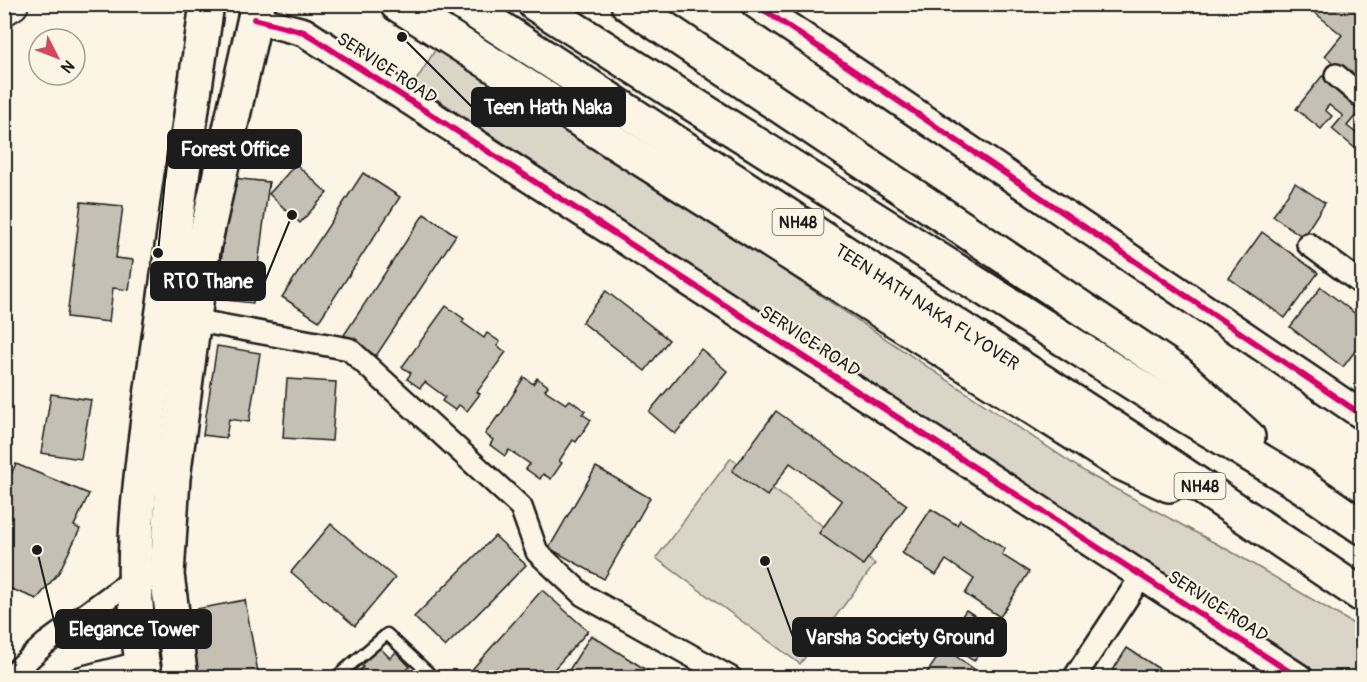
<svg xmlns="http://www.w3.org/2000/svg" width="1367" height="682" viewBox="0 0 1367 682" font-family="Pangolin,sans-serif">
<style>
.green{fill:#dbd5c8;stroke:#7c7872;stroke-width:1.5}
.building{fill:#c4c0b3;stroke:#1c1c1c;stroke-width:1.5}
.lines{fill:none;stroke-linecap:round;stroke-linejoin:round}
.service-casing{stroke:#1c1c1c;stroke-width:15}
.minor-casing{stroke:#1c1c1c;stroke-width:26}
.tertiary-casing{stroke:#1c1c1c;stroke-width:32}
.secondary-casing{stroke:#1c1c1c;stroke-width:36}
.primary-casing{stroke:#1c1c1c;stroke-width:38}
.trunk-casing{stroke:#1c1c1c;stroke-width:38}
.service{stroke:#fcf5e5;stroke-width:10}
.minor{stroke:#fcf5e5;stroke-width:21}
.tertiary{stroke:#fcf5e5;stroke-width:27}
.secondary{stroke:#fcf5e5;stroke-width:32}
.primary{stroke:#fcf5e5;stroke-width:33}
.trunk{stroke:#fcf5e5;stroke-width:33}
.cycleway-casing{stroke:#fcf5e5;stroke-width:10}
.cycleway{stroke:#d6006c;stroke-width:6}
.labels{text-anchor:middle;stroke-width:4.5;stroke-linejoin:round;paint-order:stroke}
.shield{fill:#fcf5e5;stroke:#5f5d58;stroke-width:1.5}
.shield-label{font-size:16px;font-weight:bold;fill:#1c1c1c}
.street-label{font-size:18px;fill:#1c1c1c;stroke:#fcf5e5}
.leader{fill:none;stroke:#1c1c1c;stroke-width:2}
.callout-dot{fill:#1c1c1c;stroke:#fcf5e5;stroke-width:2}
.callout{fill:#1c1c1c;stroke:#1c1c1c;stroke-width:2}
.callout-label{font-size:20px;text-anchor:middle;font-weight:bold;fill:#fff}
</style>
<rect width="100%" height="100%" fill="#fcf5e5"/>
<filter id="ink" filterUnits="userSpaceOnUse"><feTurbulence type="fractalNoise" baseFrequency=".0167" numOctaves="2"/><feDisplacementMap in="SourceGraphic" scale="12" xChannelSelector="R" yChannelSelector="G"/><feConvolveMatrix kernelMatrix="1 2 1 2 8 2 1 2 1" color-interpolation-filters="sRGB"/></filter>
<g filter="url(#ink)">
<g class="green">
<path d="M440,42L1090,475L1239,556L1362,629V677H1318L414,84Z"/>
<path d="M731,458L875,564L800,664L656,558Z"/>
</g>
<g class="building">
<path d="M1321,4H1362V20L1358,26L1362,30V87L1325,56L1342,35L1314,12Z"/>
<path d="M1322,76L1361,109L1347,126L1356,133L1362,126V154L1332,129L1343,116L1329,105L1325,110L1332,116L1321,129L1296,109Z"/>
<path d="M296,164L327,193L300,223L269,194Z"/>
<path d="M363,173L400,197L319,321L282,297Z"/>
<path d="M232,178L269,182L253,303L216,299Z"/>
<path d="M1295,183L1325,203L1303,237L1273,216Z"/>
<path d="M81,202L123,206L116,258L133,260L129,290L113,288L109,322L67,317Z"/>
<path d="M424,214L456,235L376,356L344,335Z"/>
<path d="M1262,232L1318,273L1285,318L1229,278Z"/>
<path d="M1321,287L1362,319V342L1343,367L1290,327Z"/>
<path d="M606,291L669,340L645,371L582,322Z"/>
<path d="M446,306L464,319L462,322L484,338L487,333L500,342L497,346L506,352L477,392L480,394L467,411L459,405L455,410L442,401L445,397L425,382L420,388L407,379L411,373L402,367Z"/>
<path d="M217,346L260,353L249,422L229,419L226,438L203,435Z"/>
<path d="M701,349L727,371L675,434L649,412Z"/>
<path d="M524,377L533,384L537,378L548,386L545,390L566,404L570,400L585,411L582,414L591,420L576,442L573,440L559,461L562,463L551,479L543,474L540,479L526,469L530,464L509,450L505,456L490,445L493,440L485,434L498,416L499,417Z"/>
<path d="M287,379L336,382L332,441L283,438Z"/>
<path d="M51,394L91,400L81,459L41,453Z"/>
<path d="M776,411L907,505L863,565L819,533L842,501L790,463L767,496L732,471Z"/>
<path d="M16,464L89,494L74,526L80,529L59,572L37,599L4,586V488Z"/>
<path d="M596,467L650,498L604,579L549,548Z"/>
<path d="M931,509L957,525L960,520L1005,549L1002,555L1029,572L1000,617L965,594L974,579L946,560L936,575L902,553Z"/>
<path d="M331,524L395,578L355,626L291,572Z"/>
<path d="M495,536L526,565L445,647L414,617Z"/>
<path d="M542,590L588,631L546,678H473L468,674Z"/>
<path d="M245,600L259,678H199L186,611Z"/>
<path d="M966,610L995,629L974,661L944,642Z"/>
<path d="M591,635L659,678H564Z"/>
<path d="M379,647L390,658L396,652L410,667L403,673L407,678H353L363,667L360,664Z"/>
<path d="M944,648L974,669L969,678L924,677Z"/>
<path d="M1127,648L1161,670L1156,678H1108Z"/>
<path d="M1187,669L1199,678H1181Z"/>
</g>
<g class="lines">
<g class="service-casing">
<path id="service" d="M335,678L387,634L434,678"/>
</g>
<g class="minor-casing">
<g id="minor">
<path d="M1336,75L1362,97"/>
<path d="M1308,244L1362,284"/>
<path d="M182,318L349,349L521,507L537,552L583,595L731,678"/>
<path d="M8,678L45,644L135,578"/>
<path d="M80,678L142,662"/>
<path d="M1074,678L1143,574"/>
</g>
</g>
<g class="tertiary-casing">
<g id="tertiary">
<path d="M755,4L1362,415"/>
<path d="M254,19L304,32L1299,678"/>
</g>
</g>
<g class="secondary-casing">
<path id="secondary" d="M4,9L12,4"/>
</g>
<g class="primary-casing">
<g id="primary">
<path d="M145,678C123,570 143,458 157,352C173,236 190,120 207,4"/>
<path d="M181,678L167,575L173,478L203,250L258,4"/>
</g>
</g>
<g class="trunk-casing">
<g id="trunk">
<path d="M397,4L1119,462L1169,485"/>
<path d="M463,4L1132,440L1362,595"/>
<path d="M535,4L1160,400L1301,485L1362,527"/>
<path d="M628,4L1178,373L1248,437"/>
</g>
</g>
<use href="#service" class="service"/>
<use href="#minor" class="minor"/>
<use href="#tertiary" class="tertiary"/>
<use href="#secondary" class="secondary"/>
<use href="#primary" class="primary"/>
<use href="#trunk" class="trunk"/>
<g class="cycleway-casing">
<g id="cycleway">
<path d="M755,4L1362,415"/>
<path d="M254,19L304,32L1299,678"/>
</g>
</g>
<use href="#cycleway" class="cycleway"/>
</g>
</g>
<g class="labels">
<g class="shield">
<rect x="772.5" y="209" width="51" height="26" rx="4.5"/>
<rect x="1174.5" y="473" width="51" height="26" rx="4.5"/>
</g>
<g class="shield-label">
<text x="798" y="228">NH48</text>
<text x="1200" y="492">NH48</text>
</g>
<g class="street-label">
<text transform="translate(387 68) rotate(33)" y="6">SERVICE ROAD</text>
<text transform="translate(927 307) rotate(33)" y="6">TEEN HATH NAKA FLYOVER</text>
<text transform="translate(810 341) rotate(33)" y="6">SERVICE ROAD</text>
<text transform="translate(1218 606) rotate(33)" y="6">SERVICE ROAD</text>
</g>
</g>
<path class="leader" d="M402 37L472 107M158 253L168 149M292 215L265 281M37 550L56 629M765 561L793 637"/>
<g class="callout-dot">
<circle cx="402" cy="37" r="6"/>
<circle cx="158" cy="253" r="6"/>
<circle cx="292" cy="215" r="6"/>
<circle cx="37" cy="550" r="6"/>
<circle cx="765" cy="561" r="6"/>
</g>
<g class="callout">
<rect x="472" y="88" width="153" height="38" rx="6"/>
<rect x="168" y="130" width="133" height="38" rx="6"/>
<rect x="151" y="262" width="114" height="38" rx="6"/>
<rect x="56" y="610" width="155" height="38" rx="6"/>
<rect x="793" y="618" width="213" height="38" rx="6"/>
</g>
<g class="callout-label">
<text x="548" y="114">Teen Hath Naka</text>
<text x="235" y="156">Forest Office</text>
<text x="208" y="288">RTO Thane</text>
<text x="134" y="636">Elegance Tower</text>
<text x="900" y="644">Varsha Society Ground</text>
</g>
<rect width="1367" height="682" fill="none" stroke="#fcf5e5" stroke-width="24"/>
<rect x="12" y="12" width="1343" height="658" fill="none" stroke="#1c1c1c" stroke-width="2" filter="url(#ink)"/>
<g transform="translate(57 57) rotate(132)"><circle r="28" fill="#fcf5e5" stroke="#a29e95" stroke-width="1.5"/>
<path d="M0-4.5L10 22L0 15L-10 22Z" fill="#d1495b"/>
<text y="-9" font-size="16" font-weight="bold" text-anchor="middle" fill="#1c1c1c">N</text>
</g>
</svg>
